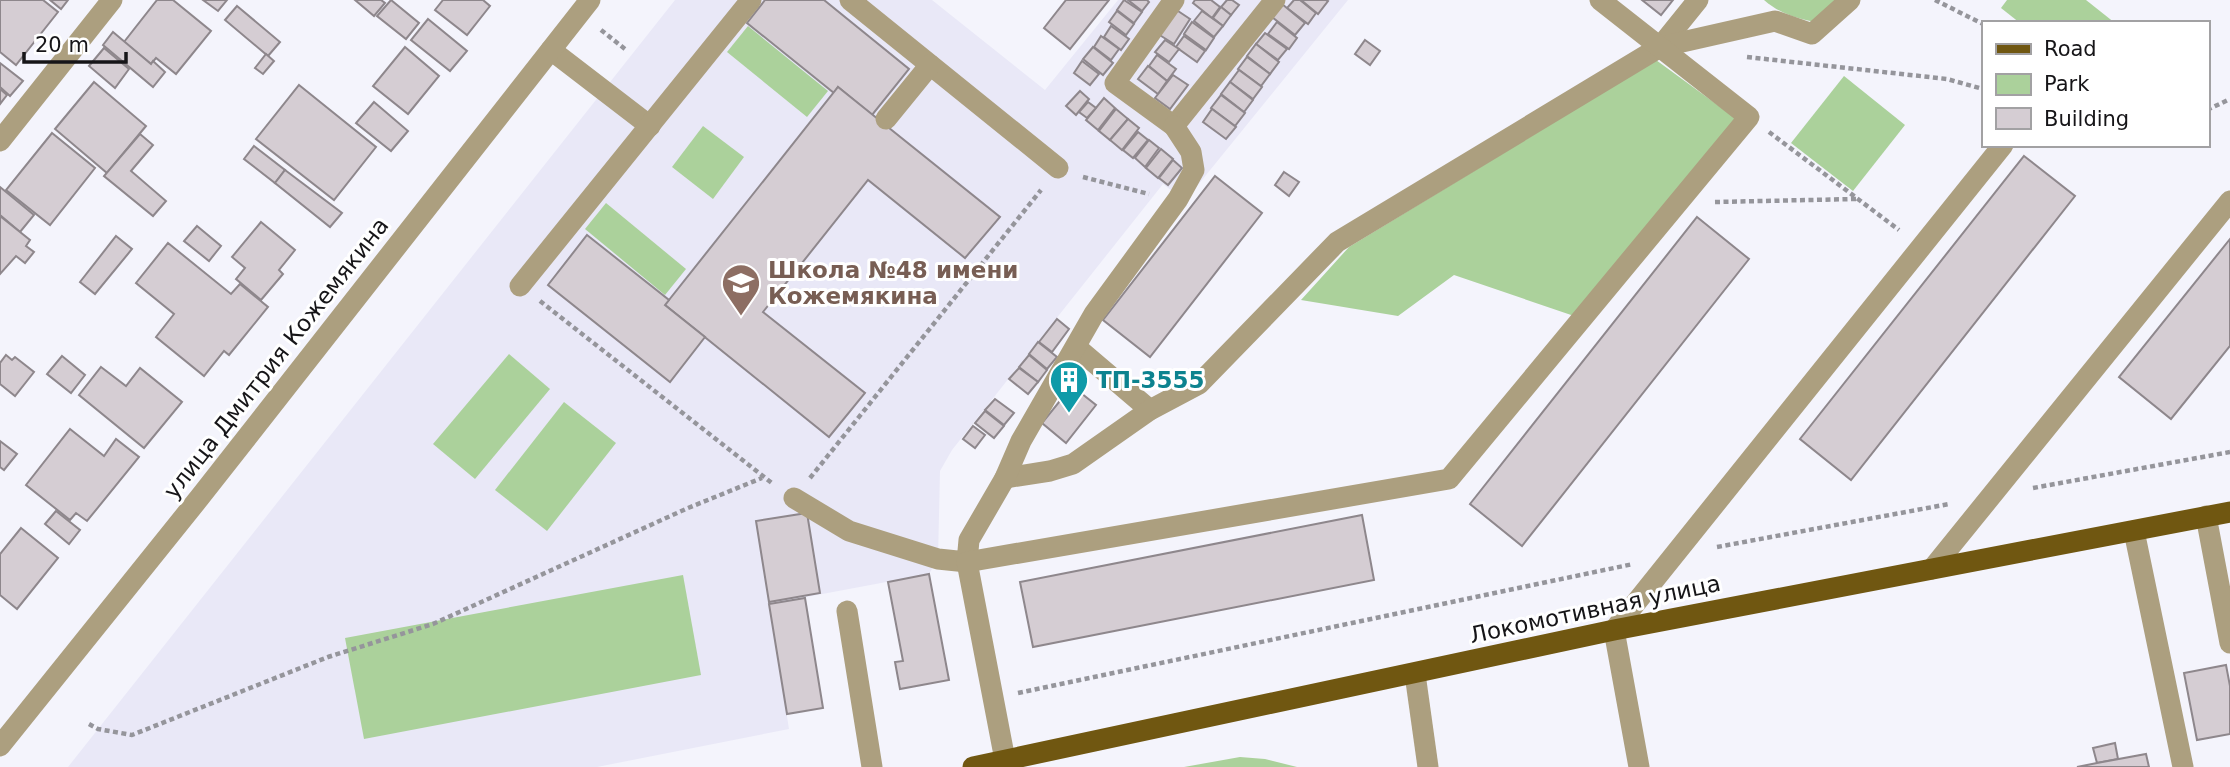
<svg xmlns="http://www.w3.org/2000/svg" width="2230" height="767" viewBox="0 0 2230 767" font-family="'DejaVu Sans',sans-serif">
<style>
.built{fill:#e9e8f7}
.green{fill:#abd19b}
.building{fill:#d5cdd3;stroke:#8e878c;stroke-width:2}
.lines{fill:none;stroke-linecap:round;stroke-linejoin:round}
.path{stroke:#95959b;stroke-width:4.5;stroke-dasharray:5 3.5;stroke-linecap:butt}
.minor{stroke:#ac9f7f;stroke-width:21}
.major{stroke:#705711;stroke-width:21}
.labels{text-anchor:middle;stroke-width:6;stroke-linejoin:round;paint-order:stroke}
.education-label{font-size:23px;font-weight:bold;fill:#785e54;stroke:#fff;text-anchor:start}
.street-label{font-size:23px;fill:#161518;stroke:#fff}
.culture-label{font-size:23px;font-weight:bold;fill:#0d838f;stroke:#fff;text-anchor:start}
</style>
<rect width="100%" height="100%" fill="#f4f4fc"/>
<path class="built" d="M675,0H932L1045,90L1118,0H1348L1185,201L1163,184L952,450L940,471L938,559L929,574L769,604L789,729L597,767H68Z"/>
<g class="green">
<path d="M1764,0H1846L1819,23C1798,19 1780,14 1764,0Z"/>
<path d="M2007,0H2086L2115,23H2020L2001,8Z"/>
<path d="M748,26L828,91L807,117L727,52Z"/>
<path d="M1656,60L1738,120L1577,317L1454,275L1398,316L1301,300L1349,247Z"/>
<path d="M1844,76L1905,125L1853,191L1791,143Z"/>
<path d="M703,126L744,157L713,199L672,167Z"/>
<path d="M606,203L686,269L665,295L585,229Z"/>
<path d="M509,354L550,389L475,479L433,444Z"/>
<path d="M564,402L616,443L547,531L495,490Z"/>
<path d="M683,575L701,675L364,739L345,638Z"/>
<path d="M1240,757L1265,759L1297,767H1184Z"/>
</g>
<g class="building">
<path d="M0,0H43L58,12L16,65L0,52Z"/>
<path d="M50,0H68L61,9Z"/>
<path d="M157,0H173L211,31L176,74L156,58L151,64L124,42Z"/>
<path d="M203,0H227L218,11Z"/>
<path d="M355,0H381L385,3L374,16Z"/>
<path d="M391,0L419,23L406,39L377,16Z"/>
<path d="M443,0H483L490,6L467,35L435,10Z"/>
<path d="M765,0H824L909,69L872,115L838,87L834,93L747,23Z"/>
<path d="M1066,0H1109L1070,49L1044,28Z"/>
<path d="M1124,0L1142,12L1134,23L1117,10Z"/>
<path d="M1128,0H1147L1149,2L1142,11Z"/>
<path d="M1195,0H1211L1220,7L1212,18L1193,3Z"/>
<path d="M1227,0H1232L1239,5L1231,15L1221,7Z"/>
<path d="M1294,0H1300L1316,13L1308,24L1287,8Z"/>
<path d="M1301,0H1326L1328,1L1318,14Z"/>
<path d="M1642,0H1673L1661,15Z"/>
<path d="M1282,4L1305,23L1295,35L1272,17Z"/>
<path d="M237,6L280,42L268,56L225,20Z"/>
<path d="M1221,7L1231,15L1223,26L1213,18Z"/>
<path d="M1175,9L1190,19L1174,44L1158,34Z"/>
<path d="M1117,11L1134,24L1126,35L1109,22Z"/>
<path d="M1202,11L1223,26L1214,37L1194,21Z"/>
<path d="M428,19L467,51L450,71L411,40Z"/>
<path d="M1192,22L1214,38L1206,50L1184,34Z"/>
<path d="M1277,22L1297,38L1289,49L1268,34Z"/>
<path d="M1111,26L1129,39L1121,50L1104,37Z"/>
<path d="M113,32L151,64L153,61L165,72L153,87L103,45Z"/>
<path d="M1265,33L1287,49L1278,60L1256,44Z"/>
<path d="M1101,36L1119,49L1111,60L1094,47Z"/>
<path d="M1184,36L1205,51L1197,62L1176,47Z"/>
<path d="M1165,40L1179,49L1169,62L1155,52Z"/>
<path d="M1365,40L1380,51L1370,65L1355,54Z"/>
<path d="M1256,44L1279,62L1270,74L1247,56Z"/>
<path d="M405,47L439,76L408,114L373,86Z"/>
<path d="M1093,47L1113,63L1103,75L1083,59Z"/>
<path d="M104,48L129,69L115,88L89,66Z"/>
<path d="M266,54L274,61L263,74L255,68Z"/>
<path d="M1157,55L1176,69L1167,81L1149,66Z"/>
<path d="M1247,57L1270,74L1261,86L1238,69Z"/>
<path d="M1082,61L1099,74L1090,85L1074,73Z"/>
<path d="M0,63L23,81L10,96L0,87Z"/>
<path d="M1148,66L1167,81L1158,94L1138,79Z"/>
<path d="M1239,70L1262,87L1253,99L1230,82Z"/>
<path d="M1173,75L1188,85L1170,109L1155,98Z"/>
<path d="M94,82L146,126L107,173L55,129Z"/>
<path d="M1230,82L1253,100L1244,112L1221,94Z"/>
<path d="M299,85L376,147L334,200L256,139Z"/>
<path d="M838,87L1000,217L965,258L868,180L763,312L865,393L829,437L665,305Z"/>
<path d="M0,89L7,95L0,104Z"/>
<path d="M1080,91L1089,99L1076,115L1066,106Z"/>
<path d="M1221,95L1245,113L1235,126L1211,108Z"/>
<path d="M1104,98L1115,108L1098,130L1086,120Z"/>
<path d="M374,102L408,131L391,151L356,123Z"/>
<path d="M1088,102L1096,108L1087,118L1079,112Z"/>
<path d="M1116,109L1128,119L1110,140L1099,131Z"/>
<path d="M1212,109L1236,127L1226,139L1203,122Z"/>
<path d="M1128,119L1139,128L1122,150L1110,140Z"/>
<path d="M1138,132L1148,140L1133,158L1123,150Z"/>
<path d="M52,133L95,168L50,225L6,190Z"/>
<path d="M140,134L153,145L131,171L166,201L153,216L104,176Z"/>
<path d="M1149,140L1159,148L1145,167L1135,158Z"/>
<path d="M254,146L285,170L275,183L244,159Z"/>
<path d="M1161,149L1173,159L1158,178L1146,168Z"/>
<path d="M2024,156L2075,196L1851,480L1800,439Z"/>
<path d="M1173,160L1182,168L1168,185L1159,178Z"/>
<path d="M285,170L342,213L330,227L275,183Z"/>
<path d="M1284,172L1299,182L1289,196L1275,185Z"/>
<path d="M1215,176L1262,213L1150,357L1103,320Z"/>
<path d="M0,187L34,215L20,232L0,215Z"/>
<path d="M0,216L30,240L26,246L34,252L25,263L16,256L0,274Z"/>
<path d="M1697,217L1749,259L1522,546L1470,504Z"/>
<path d="M261,222L295,250L279,270L283,274L261,300L236,279L245,268L232,257Z"/>
<path d="M197,226L221,246L209,261L184,241Z"/>
<path d="M587,235L669,300L665,305L705,337L670,382L548,285Z"/>
<path d="M116,236L132,249L95,294L80,282Z"/>
<path d="M2230,239V346L2171,419L2119,377Z"/>
<path d="M168,243L231,294L240,284L268,307L229,355L224,351L204,376L156,337L174,314L136,283Z"/>
<path d="M1057,319L1069,329L1052,352L1039,342Z"/>
<path d="M1038,342L1057,357L1047,369L1029,354Z"/>
<path d="M6,355L12,360L15,357L34,372L15,396L0,384V363Z"/>
<path d="M1029,355L1047,370L1038,382L1019,367Z"/>
<path d="M62,356L85,375L71,393L47,374Z"/>
<path d="M101,367L126,386L140,368L182,402L144,448L79,395Z"/>
<path d="M1019,368L1038,382L1028,394L1009,379Z"/>
<path d="M1072,386L1096,405L1066,443L1042,423Z"/>
<path d="M995,399L1014,413L1004,425L985,410Z"/>
<path d="M985,411L1004,426L994,438L975,423Z"/>
<path d="M973,426L985,435L975,448L963,439Z"/>
<path d="M70,429L104,456L116,439L139,457L87,521L76,513L70,520L26,485Z"/>
<path d="M0,441L17,454L4,470L0,467Z"/>
<path d="M56,511L80,530L69,544L45,524Z"/>
<path d="M807,513L820,593L769,602L756,521Z"/>
<path d="M1362,515L1374,580L1033,647L1020,582Z"/>
<path d="M21,528L58,558L17,609L0,595V554Z"/>
<path d="M929,574L949,680L900,689L895,662L903,661L888,582Z"/>
<path d="M805,598L823,708L787,714L769,604Z"/>
<path d="M2226,665L2230,686V734L2197,740L2184,673Z"/>
<path d="M2115,743L2118,759L2097,763L2093,748Z"/>
<path d="M2146,754L2149,767H2077L2097,763Z"/>
</g>
<g class="lines">
<g class="path">
<path d="M1935,0L1983,24"/>
<path d="M601,30L625,49"/>
<path d="M1747,57L1947,79L1983,89"/>
<path d="M2207,110L2230,99"/>
<path d="M1769,132L1899,230"/>
<path d="M1083,177L1149,194"/>
<path d="M1715,202L1856,199"/>
<path d="M540,301L773,484"/>
<path d="M810,478L1041,190"/>
<path d="M2033,488L2230,452"/>
<path d="M1717,547L1949,504"/>
<path d="M1018,693L1633,564"/>
<path d="M89,724L98,729L132,735L328,657L433,624L688,508L762,478"/>
</g>
<g class="minor">
<path d="M850,0L1058,168"/>
<path d="M1174,0L1115,83L1174,126L1275,0"/>
<path d="M1660,47L1698,0"/>
<path d="M551,50L650,126"/>
<path d="M886,119L930,65"/>
<path d="M0,141L112,0"/>
<path d="M520,286L751,0"/>
<path d="M1076,347L1150,410"/>
<path d="M1005,478L1050,471L1073,464L1150,410L1199,384L1337,242L1660,47L1775,21L1812,34L1850,0"/>
<path d="M794,498L849,531L938,559L967,562L969,540L1005,478L1021,441L1094,314L1178,199L1194,170L1191,152L1174,126"/>
<path d="M2206,516L2230,643"/>
<path d="M2134,531L2183,767"/>
<path d="M1932,569L2230,201"/>
<path d="M847,611L872,767"/>
<path d="M1415,674L1428,767"/>
<path d="M0,746L200,497L590,0"/>
<path d="M1005,760L967,562L1449,479L1749,117L1600,0"/>
<path d="M1639,767L1614,630L2003,145"/>
</g>
<path class="major" d="M973,767L1614,630L2230,512"/>
</g>
<defs>
<g id="school-pin" transform="scale(2.0125)"><path d="M0 17L-7.5 6A9.5 9.5 0 1 1 7.5 6Z" fill="#8d6e63" stroke="#fff"/><path d="M0-5L7-2L0 1L-7-2ZM-4 1L0 2.5L4 1V4Q0 6-4 4Z" fill="#fff"/></g>
<g id="building-pin" transform="scale(2.0125)"><path d="M0 17L-7.5 6A9.5 9.5 0 1 1 7.5 6Z" fill="#0f9aa8" stroke="#fff"/><path d="M-4-6H4V6H1V3H-1V6H-4ZM-2.5-4.3h1.7v1.8h-1.7ZM.8-4.3h1.7v1.8H.8ZM-2.5-1h1.7V.8h-1.7ZM.8-1h1.7V.8H.8Z" fill="#fff"/></g>
</defs>
<g fill-rule="evenodd">
<use href="#school-pin" x="741" y="283"/>
<use href="#building-pin" x="1069" y="380"/>
</g>
<g class="labels">
<g class="education-label">
<text x="768" y="278">Школа №48 имени<tspan x="768" dy="26">Кожемякина</tspan></text>
</g>
<g class="street-label">
<text transform="translate(276 358) rotate(-52)" y="8">улица Дмитрия Кожемякина</text>
<text transform="translate(1595 609) rotate(-12)" y="8">Локомотивная улица</text>
</g>
<g class="culture-label">
<text x="1096" y="388">ТП-3555</text>
</g>
</g>
<rect x="1982" y="21" width="228" height="126" fill="#ffffff" stroke="#a2a1a3" stroke-width="2"/>
<rect x="1996" y="44" width="35" height="10" fill="#705711" stroke="#a2a1a3" stroke-width="2"/>
<text x="2044" y="56" font-size="21" fill="#161518">Road</text>
<rect x="1996" y="74" width="35" height="21" fill="#abd19b" stroke="#a2a1a3" stroke-width="2"/>
<text x="2044" y="91" font-size="21" fill="#161518">Park</text>
<rect x="1996" y="108" width="35" height="21" fill="#d5cdd3" stroke="#a2a1a3" stroke-width="2"/>
<text x="2044" y="126" font-size="21" fill="#161518">Building</text>
<path d="M24 52v10h102v-10" fill="none" stroke="#161518" stroke-width="3.5"/>
<text x="35" y="52" font-size="21" fill="#161518" stroke="#ffffff" stroke-width="5" paint-order="stroke">20 m</text>
</svg>
